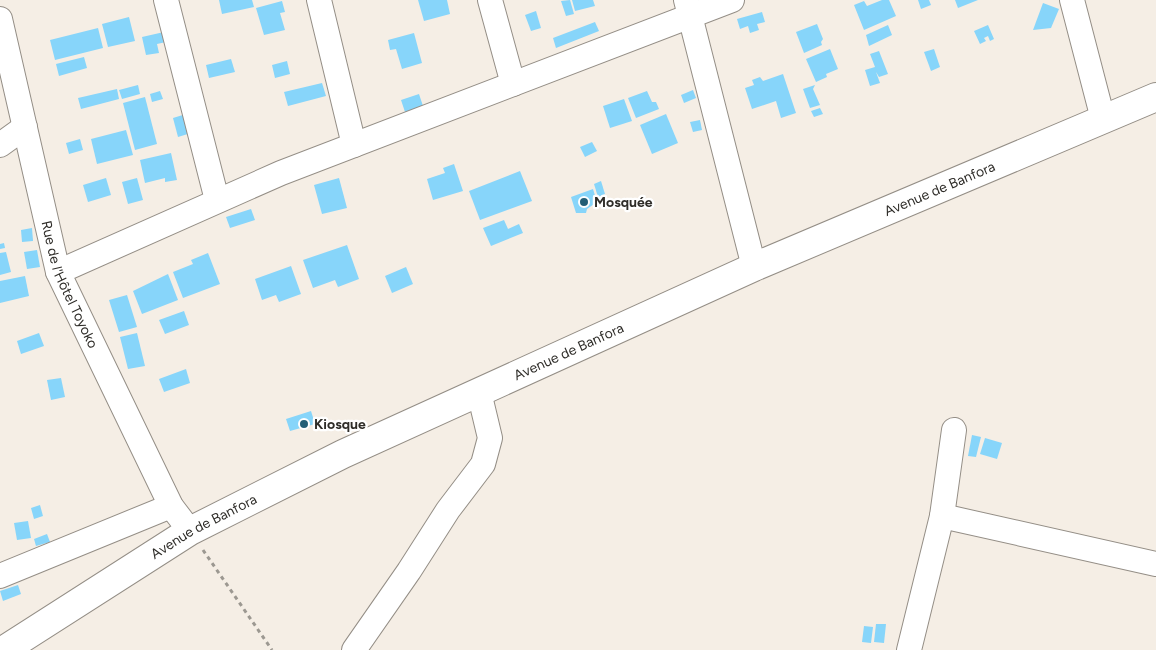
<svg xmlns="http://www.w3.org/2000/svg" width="1156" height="650" viewBox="0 0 1156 650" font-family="Figtree,sans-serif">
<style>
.building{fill:#87d5fa}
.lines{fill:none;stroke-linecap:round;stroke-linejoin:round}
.minor-casing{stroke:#948e86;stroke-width:26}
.major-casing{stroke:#948e86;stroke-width:30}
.path{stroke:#9c9891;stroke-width:3;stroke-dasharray:4 4;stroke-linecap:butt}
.minor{stroke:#fff;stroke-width:24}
.major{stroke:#fff;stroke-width:28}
.poi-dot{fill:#235e76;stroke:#fff;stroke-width:2}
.labels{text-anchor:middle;stroke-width:4.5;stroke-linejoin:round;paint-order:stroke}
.street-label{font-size:14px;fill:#2f2d29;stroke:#fff}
.poi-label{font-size:14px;font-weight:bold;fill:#2f2d29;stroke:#fff;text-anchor:start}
</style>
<rect width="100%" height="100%" fill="#f5eee5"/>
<g class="building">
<path d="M219,0H252L254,7L222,14Z"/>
<path d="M418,0H447L450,14L424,21Z"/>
<path d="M570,0L574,14L566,16L561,1Z"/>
<path d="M572,0H593L595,6L575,11Z"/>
<path d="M882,0H889L896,16L864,30L854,5L864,1L867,6Z"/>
<path d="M918,0H929L931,5L921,9Z"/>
<path d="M955,0H978L958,8Z"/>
<path d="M282,1L285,12L280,13L285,30L264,35L256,8Z"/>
<path d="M1043,3L1059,9L1051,28L1033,30Z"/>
<path d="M536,11L541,28L531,31L525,15Z"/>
<path d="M762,12L765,22L757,24L759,30L750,33L748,26L740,29L737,19Z"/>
<path d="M129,17L135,41L108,47L102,24Z"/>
<path d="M595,22L599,31L556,48L553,38Z"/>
<path d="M817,24L823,39L821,42L822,45L804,53L796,32Z"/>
<path d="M888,25L892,35L869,46L866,35Z"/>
<path d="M988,25L994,39L990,41L988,36L984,38L986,41L980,44L974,31Z"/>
<path d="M98,28L103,48L55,60L50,40Z"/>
<path d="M164,32L166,42L157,44L159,53L146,55L142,37Z"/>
<path d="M414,33L422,63L402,69L396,49L390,50L388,40Z"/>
<path d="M830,49L838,69L826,74L827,77L816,82L806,59Z"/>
<path d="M934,49L940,67L931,71L924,52Z"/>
<path d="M879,51L888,74L879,77L876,72L880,83L870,86L865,70L875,67L870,54Z"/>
<path d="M84,57L87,68L59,76L56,64Z"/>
<path d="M231,59L235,72L209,78L206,65Z"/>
<path d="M287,61L290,74L275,78L272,65Z"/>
<path d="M783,74L796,113L781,118L776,101L752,109L745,88L754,85L752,80L760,77L763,81Z"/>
<path d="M322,83L326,96L288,106L284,92Z"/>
<path d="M138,85L140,94L122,99L119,90Z"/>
<path d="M815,85L813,89L820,105L810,108L803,89Z"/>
<path d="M117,89L119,99L81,109L78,98Z"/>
<path d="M693,90L696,98L684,103L681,95Z"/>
<path d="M160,91L163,99L152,102L150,94Z"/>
<path d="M647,91L652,102H656L659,109L636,118L628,98Z"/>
<path d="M419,94L423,106L405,112L401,100Z"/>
<path d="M145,97L157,144L135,150L123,103Z"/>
<path d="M624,99L632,121L610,128L603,106Z"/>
<path d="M820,108L823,114L814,117L811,111Z"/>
<path d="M186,114L191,133L178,137L173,118Z"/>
<path d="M666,114L678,143L652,154L640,125Z"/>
<path d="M700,120L702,130L693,132L690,122Z"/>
<path d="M126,130L133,155L97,164L91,139Z"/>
<path d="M80,139L83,150L69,154L66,143Z"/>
<path d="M592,142L597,151L585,157L580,147Z"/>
<path d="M171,153L177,180L165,182V178L145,183L140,160Z"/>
<path d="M454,164L463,191L433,200L427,179L445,173L443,168Z"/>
<path d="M520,171L532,201L480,220L469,191Z"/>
<path d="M106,178L111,195L88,202L83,185Z"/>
<path d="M137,178L143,200L128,204L122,182Z"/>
<path d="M339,178L347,208L322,214L314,185Z"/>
<path d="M601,181L605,194L598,197L594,184Z"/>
<path d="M593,189L597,202L587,209L586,213H576L571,197Z"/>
<path d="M251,209L255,220L230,228L226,217Z"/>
<path d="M504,220L508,229L519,224L523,233L491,246L483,228Z"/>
<path d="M32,228L33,241L22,242L21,230Z"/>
<path d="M4,243L5,248L0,249V244Z"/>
<path d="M347,245L359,279L338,287L335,280L313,288L303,260Z"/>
<path d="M37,250L40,267L27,269L24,252Z"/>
<path d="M6,252L11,272L0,275V253Z"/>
<path d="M208,253L220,284L183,298L173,272L193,264L191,260Z"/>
<path d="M291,266L301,294L279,302L276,295L262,300L255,279Z"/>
<path d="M406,267L413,284L392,293L385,276Z"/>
<path d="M168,274L178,300L142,314L133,291Z"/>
<path d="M25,276L29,296L0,303V281Z"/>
<path d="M127,295L137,327L119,332L109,300Z"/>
<path d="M184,311L189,325L165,334L159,320Z"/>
<path d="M39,333L44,346L21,354L17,341Z"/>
<path d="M137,333L145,366L128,369L120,337Z"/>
<path d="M186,369L190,383L164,392L159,379Z"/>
<path d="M61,378L65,397L51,400L47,380Z"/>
<path d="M311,411L315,424L290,431L286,419Z"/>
<path d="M972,435L981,437L976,457L968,456Z"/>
<path d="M985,438L1002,443L997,459L980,454Z"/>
<path d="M40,505L43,516L34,519L31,508Z"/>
<path d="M28,521L31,538L17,540L14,523Z"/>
<path d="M47,534L50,542L36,546L34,539Z"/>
<path d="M18,585L21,594L3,601L0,591Z"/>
<path d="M876,624H886L884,643L874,642Z"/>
<path d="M864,626L873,627L871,643L862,642Z"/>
</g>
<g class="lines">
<g class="minor-casing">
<g id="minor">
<path d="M166,0L217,200"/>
<path d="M319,0L354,145"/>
<path d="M490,0L513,84"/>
<path d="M686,0L754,267"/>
<path d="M1072,0L1103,119"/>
<path id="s1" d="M0,19L58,272L171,506L190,531"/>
<path d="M0,145L25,127"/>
<path d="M58,272L281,173L732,0"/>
<path d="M942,516L1156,564"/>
<path d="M0,576L171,506"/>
<path d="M354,650L409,571L448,510L483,464L490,438L479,392"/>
<path d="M909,650L942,516L954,430"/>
</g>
</g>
<g class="major-casing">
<g id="major">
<path id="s2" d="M4,650L190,531L343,454L754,267L1156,97"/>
</g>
</g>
<path class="path" d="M203,550L272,650"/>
<use href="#minor" class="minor"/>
<use href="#major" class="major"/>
</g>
<g class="poi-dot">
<circle cx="584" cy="202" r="5"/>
<circle cx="304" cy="424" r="5"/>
</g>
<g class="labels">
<g class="street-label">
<text dy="5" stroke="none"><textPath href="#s2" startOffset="1045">Avenue de Banfora</textPath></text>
<text dy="5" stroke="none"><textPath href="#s1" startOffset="275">Rue de l'Hôtel Toyoko</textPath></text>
<text dy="5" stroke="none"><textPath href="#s2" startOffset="640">Avenue de Banfora</textPath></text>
<text dy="5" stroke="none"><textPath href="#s2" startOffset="235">Avenue de Banfora</textPath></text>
</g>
<g class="poi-label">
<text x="594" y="207">Mosquée</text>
<text x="314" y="429">Kiosque</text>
</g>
</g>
</svg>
